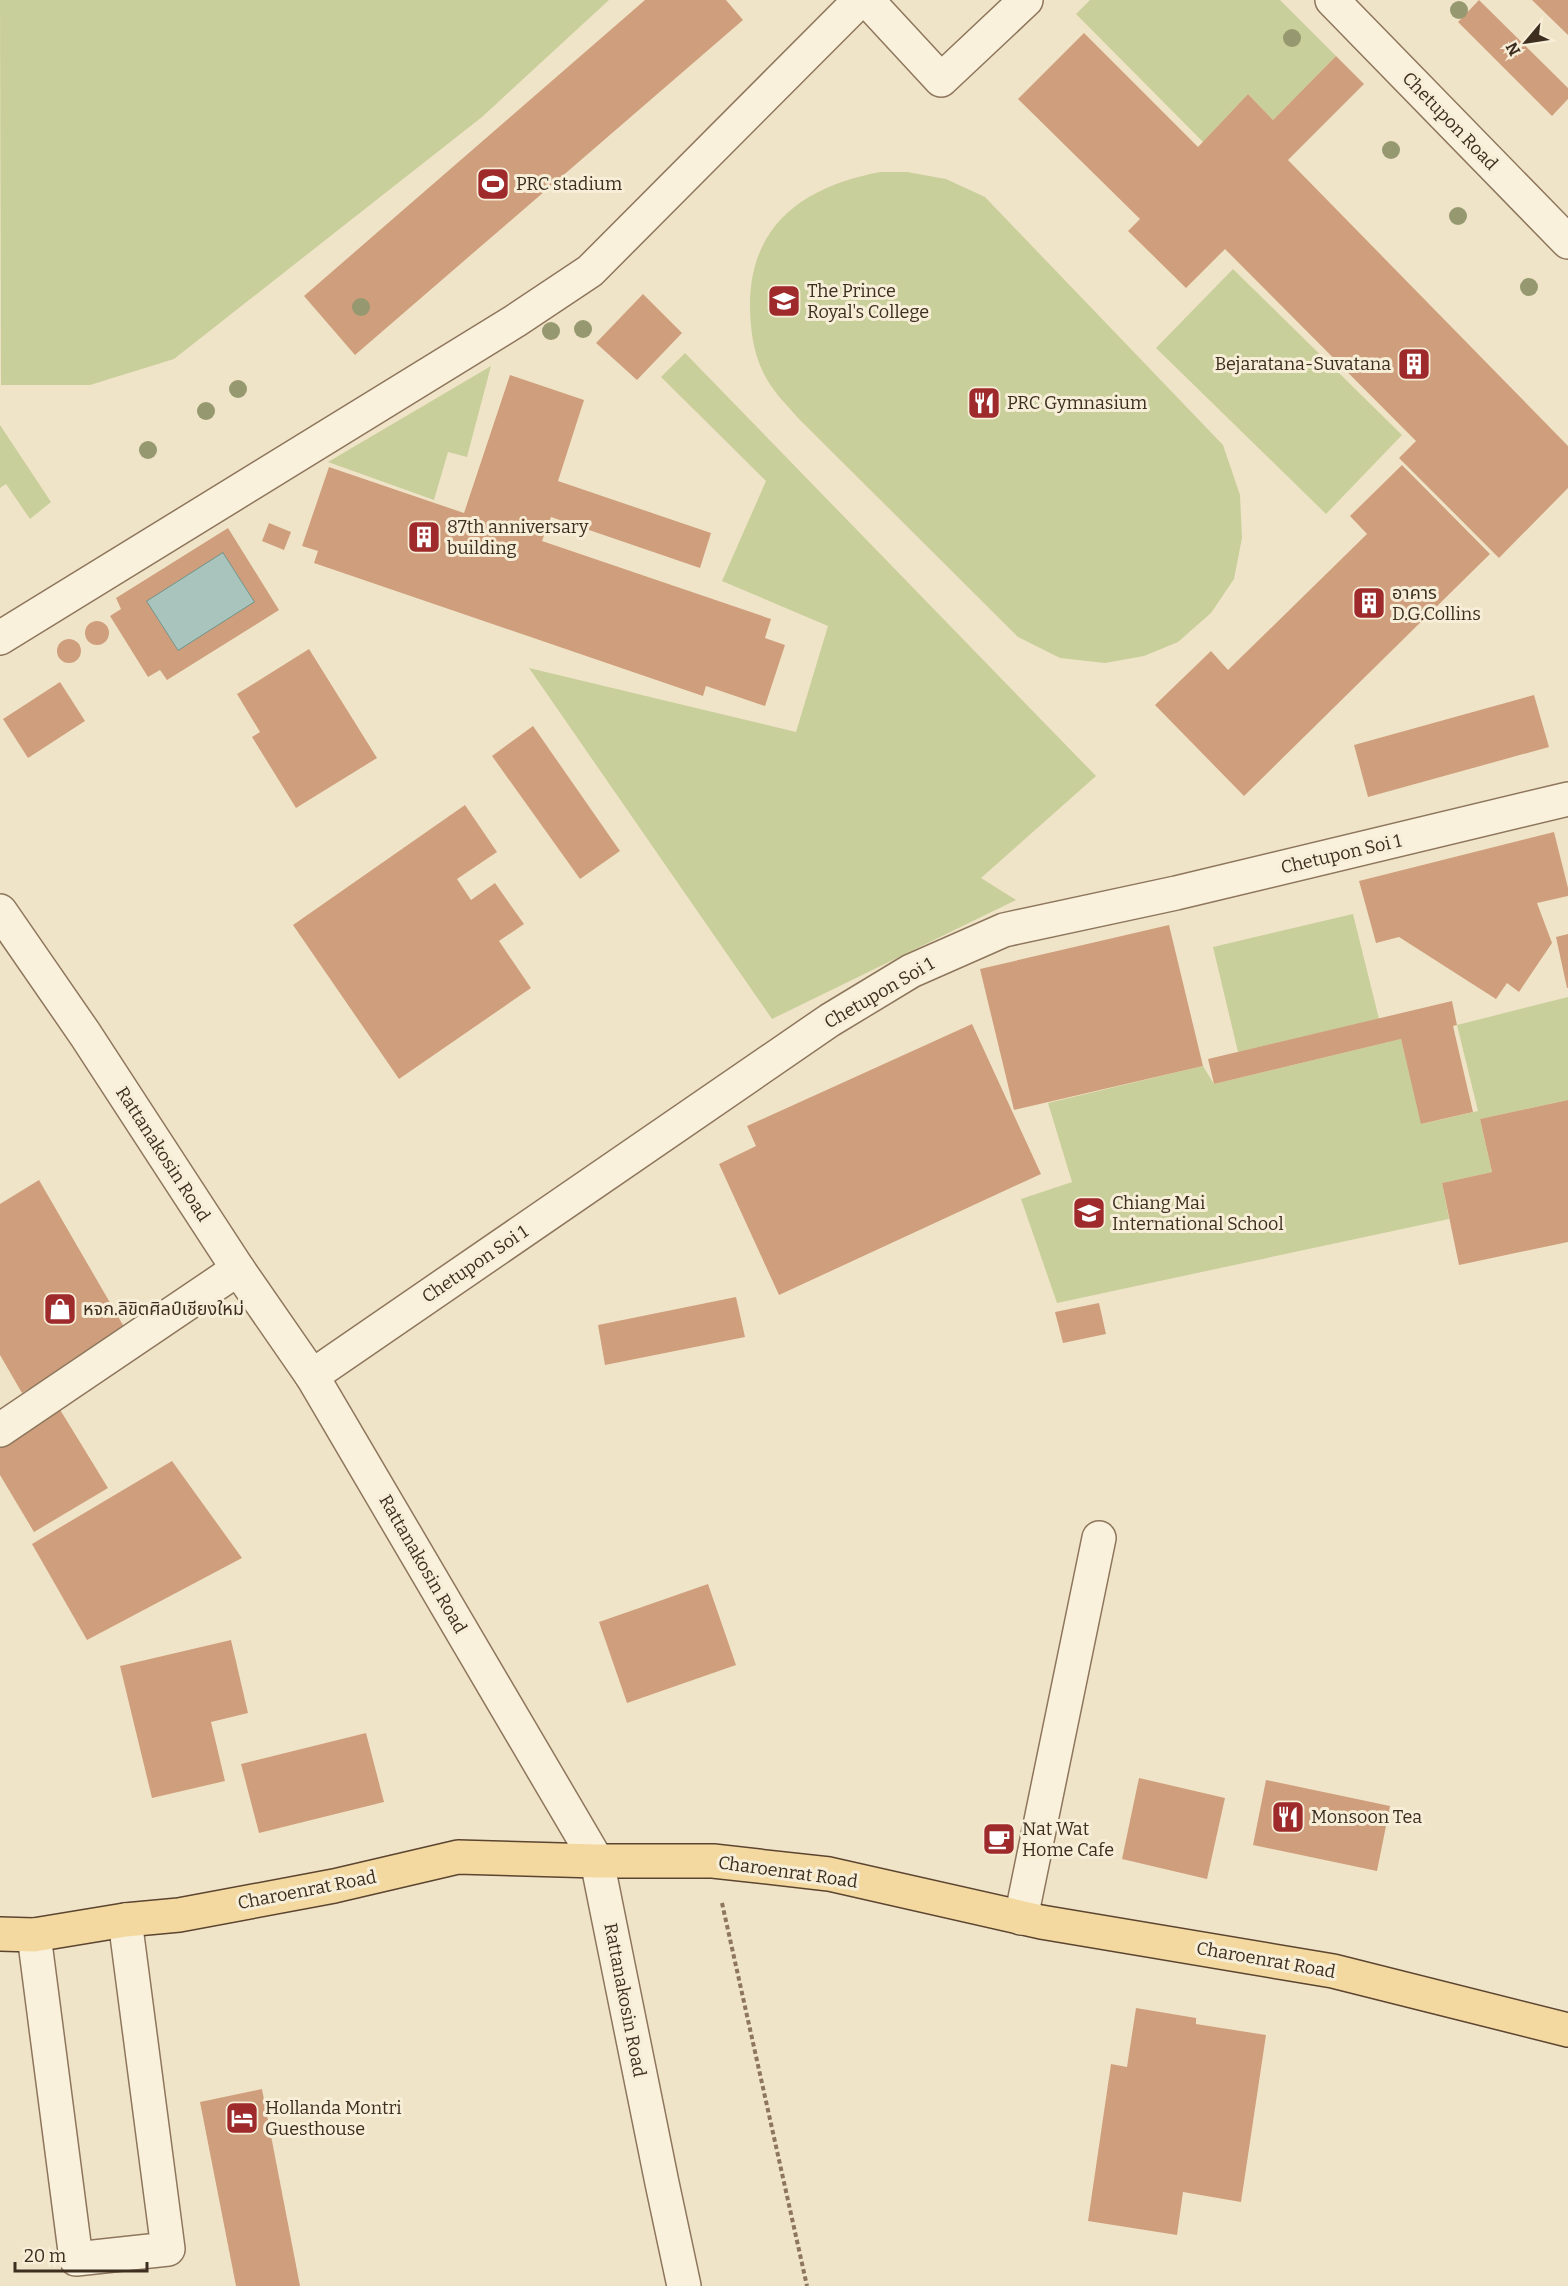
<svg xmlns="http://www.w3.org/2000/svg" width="1568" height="2286" viewBox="0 0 1568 2286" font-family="Bitter,'Noto Sans Thai',serif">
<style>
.green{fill:#c9cf9b}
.water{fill:#a9c4bc;stroke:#6f938a;stroke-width:1.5}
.building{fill:#cf9f7d;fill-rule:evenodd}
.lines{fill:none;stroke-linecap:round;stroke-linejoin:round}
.minor-casing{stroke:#8d765c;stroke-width:36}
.major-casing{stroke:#5b4430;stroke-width:36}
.path{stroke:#8d765c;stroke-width:4;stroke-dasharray:4.5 3;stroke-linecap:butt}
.minor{stroke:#faf1dc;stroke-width:33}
.major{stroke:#f3d9a0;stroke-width:33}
.tree{fill:#96986f}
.labels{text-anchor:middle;stroke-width:6;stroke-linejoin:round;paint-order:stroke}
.street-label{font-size:18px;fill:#3d2e20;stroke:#f7eed8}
.poi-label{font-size:18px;fill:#3d2e20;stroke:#f7eed8;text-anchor:start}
</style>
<rect width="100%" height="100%" fill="#f0e4c8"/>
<g class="green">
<path d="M0,0H609L482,117L174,359L90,385H1Z"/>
<path d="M1090,0H1280L1336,56L1273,120L1248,94L1203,142L1076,14Z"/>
<path d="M880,172H907L946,179L985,197L1223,445L1240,495L1242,538L1234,579L1211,613L1178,642L1144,656L1105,663L1060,658L1018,637L799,419C786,404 771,390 763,372C753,352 750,326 750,305C750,223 806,186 880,172Z"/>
<path d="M1233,269L1402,435L1326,514L1156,348Z"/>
<path d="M685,353L1096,776L981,878L1016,900L772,1019L529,668L796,732L828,626L722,581L766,481L661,377Z"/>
<path d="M491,366L467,457L448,452L434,500L328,462Z"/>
<path d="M0,425L51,502L30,519L6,484L0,488Z"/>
<path d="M1353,914L1379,1019L1238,1052L1213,947Z"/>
<path d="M1568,997V1100L1480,1119L1492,1172L1442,1183L1449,1219L1057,1303L1021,1199L1072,1182L1048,1103L1203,1066L1214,1084L1401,1039L1422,1124L1478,1111L1457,1025Z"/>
</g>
<path class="water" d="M223,552L255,602L178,651L146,601Z"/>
<g class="building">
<path d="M645,0H726L743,20L355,355L304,296Z"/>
<path d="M1479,0L1568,88V99L1552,116L1458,22Z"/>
<path d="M1532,0H1568V35Z"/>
<path d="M1084,33L1198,147L1248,94L1273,120L1336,56L1364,84L1288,160L1568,446V488L1499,558L1399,458L1416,441L1225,249L1186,288L1128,231L1140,219L1018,99Z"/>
<path d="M643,294L682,333L637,380L596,343Z"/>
<path d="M510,375L584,400L558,481L711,533L700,568L551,517L542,541L771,619L765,638L785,645L765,706L706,686L703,696L314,563L318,551L302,546L329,467L464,513Z"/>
<path d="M1402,465L1490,554L1244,796L1155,705L1211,651L1228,670L1367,534L1350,516Z"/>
<path d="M269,523L291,532L284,550L262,541Z"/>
<path d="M228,528L279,610L167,680L160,670L148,677L110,616L121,609L116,598ZM223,552L255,602L178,651L146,601Z"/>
<circle cx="97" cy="633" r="12"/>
<circle cx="69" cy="651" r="12"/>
<path d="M309,649L377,758L296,808L252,737L260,732L237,694Z"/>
<path d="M60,682L85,721L28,758L3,719Z"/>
<path d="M1534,695L1549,747L1368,797L1354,745Z"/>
<path d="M533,726L620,851L580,879L492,756Z"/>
<path d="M465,805L497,852L457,879L471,900L495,883L524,924L499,941L531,988L399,1079L293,925Z"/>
<path d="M1554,832L1568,888V896L1537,903L1552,943L1519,992L1507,983L1496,999L1399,937L1376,943L1359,881Z"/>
<path d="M1169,925L1203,1066L1014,1110L980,969Z"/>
<path d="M1568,934V988H1567L1556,937Z"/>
<path d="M1452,1001L1457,1025L1453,1026L1473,1112L1421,1124L1401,1039L1214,1084L1208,1059Z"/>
<path d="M972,1024L1041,1174L779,1295L719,1164L756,1146L747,1126Z"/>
<path d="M1568,1100V1242L1459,1265L1442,1183L1492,1172L1480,1119Z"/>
<path d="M39,1180L127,1332L22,1393L0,1355V1204Z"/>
<path d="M736,1297L745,1337L605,1365L598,1325Z"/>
<path d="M1099,1303L1106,1334L1063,1343L1055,1312Z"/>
<path d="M59,1408L108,1488L34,1532L0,1475V1444Z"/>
<path d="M172,1461L242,1558L87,1640L32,1544Z"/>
<path d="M708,1584L736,1665L627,1703L599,1622Z"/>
<path d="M231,1640L248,1713L211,1722L225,1781L152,1798L120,1666Z"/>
<path d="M366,1733L384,1802L259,1833L241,1764Z"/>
<path d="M1139,1778L1225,1798L1207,1879L1122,1859Z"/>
<path d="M1266,1780L1390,1806L1377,1871L1253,1845Z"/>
<path d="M1136,2008L1196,2018V2024L1266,2035L1241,2202L1183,2192L1177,2235L1088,2221L1111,2064L1127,2067Z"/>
<path d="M262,2089L300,2286H236L200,2102Z"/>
</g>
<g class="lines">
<g class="minor-casing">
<g id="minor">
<path d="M867,0L941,80L1026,0"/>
<path d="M1332,0L1568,242"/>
<path d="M0,638L515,321L590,271L860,0"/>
<path d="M0,911L85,1034L238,1269L312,1376L597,1861L662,2183L684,2286"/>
<path d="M312,1376L830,1020L911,971L1004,930L1176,893L1568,799"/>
<path d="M0,1430L238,1269"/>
<path d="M1021,1918L1099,1538"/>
<path d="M34,1935L76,2259L168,2249L125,1920"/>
</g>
</g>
<g class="major-casing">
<path id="major" d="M0,1934L34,1935L125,1920L179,1915L334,1886L458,1857L597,1861H713L829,1874L1041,1922L1333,1971L1568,2030"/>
</g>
<path class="path" d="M722,1903L807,2286"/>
<use href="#minor" class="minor"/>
<use href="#major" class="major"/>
</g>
<g class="tree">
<circle cx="1459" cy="10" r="9"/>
<circle cx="1292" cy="38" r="9"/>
<circle cx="1391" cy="150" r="9"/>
<circle cx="1458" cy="216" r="9"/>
<circle cx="1529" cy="287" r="9"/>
<circle cx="361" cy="307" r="9"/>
<circle cx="583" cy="329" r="9"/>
<circle cx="551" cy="331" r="9"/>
<circle cx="238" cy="389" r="9"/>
<circle cx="206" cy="411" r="9"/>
<circle cx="148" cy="450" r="9"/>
</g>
<defs>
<g id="stadium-square" transform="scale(1.725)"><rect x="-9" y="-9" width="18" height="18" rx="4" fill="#9e2a2b" stroke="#f7eed8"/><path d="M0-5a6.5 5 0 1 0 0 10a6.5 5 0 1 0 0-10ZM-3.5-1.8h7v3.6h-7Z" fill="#fff"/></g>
<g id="school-square" transform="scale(1.725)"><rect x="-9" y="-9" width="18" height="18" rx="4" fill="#9e2a2b" stroke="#f7eed8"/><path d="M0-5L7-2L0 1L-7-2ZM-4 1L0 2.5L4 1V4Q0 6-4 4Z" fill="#fff"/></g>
<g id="building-square" transform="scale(1.725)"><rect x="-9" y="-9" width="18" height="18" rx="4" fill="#9e2a2b" stroke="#f7eed8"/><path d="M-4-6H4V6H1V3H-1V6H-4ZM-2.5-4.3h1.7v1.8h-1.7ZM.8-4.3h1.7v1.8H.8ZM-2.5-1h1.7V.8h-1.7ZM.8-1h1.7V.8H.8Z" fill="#fff"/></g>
<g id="restaurant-square" transform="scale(1.725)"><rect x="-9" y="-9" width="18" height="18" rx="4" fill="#9e2a2b" stroke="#f7eed8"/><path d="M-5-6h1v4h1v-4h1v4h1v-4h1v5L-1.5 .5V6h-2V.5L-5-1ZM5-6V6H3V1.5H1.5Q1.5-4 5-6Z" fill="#fff"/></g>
<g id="shop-square" transform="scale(1.725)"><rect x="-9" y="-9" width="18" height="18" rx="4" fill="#9e2a2b" stroke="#f7eed8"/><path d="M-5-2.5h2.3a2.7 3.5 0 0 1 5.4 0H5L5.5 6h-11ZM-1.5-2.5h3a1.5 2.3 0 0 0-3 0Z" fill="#fff"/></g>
<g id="cafe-square" transform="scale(1.725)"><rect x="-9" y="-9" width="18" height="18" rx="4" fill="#9e2a2b" stroke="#f7eed8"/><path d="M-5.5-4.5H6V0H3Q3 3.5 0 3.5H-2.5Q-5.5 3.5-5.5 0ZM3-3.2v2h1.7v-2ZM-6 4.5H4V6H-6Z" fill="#fff"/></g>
<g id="hotel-square" transform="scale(1.725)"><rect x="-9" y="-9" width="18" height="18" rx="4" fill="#9e2a2b" stroke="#f7eed8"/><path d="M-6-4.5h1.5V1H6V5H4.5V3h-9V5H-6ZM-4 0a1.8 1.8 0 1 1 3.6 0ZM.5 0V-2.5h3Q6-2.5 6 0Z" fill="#fff"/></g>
</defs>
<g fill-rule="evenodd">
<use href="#stadium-square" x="493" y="184"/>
<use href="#school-square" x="784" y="301"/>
<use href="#building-square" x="1414" y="364"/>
<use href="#restaurant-square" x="984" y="403"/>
<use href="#building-square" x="424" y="537"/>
<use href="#building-square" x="1369" y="603"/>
<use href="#school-square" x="1089" y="1213"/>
<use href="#shop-square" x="60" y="1309"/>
<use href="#restaurant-square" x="1288" y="1817"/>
<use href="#cafe-square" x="999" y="1839"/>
<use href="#hotel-square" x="242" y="2118"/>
</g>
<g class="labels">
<g class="street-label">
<text transform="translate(1450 121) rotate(46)" y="6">Chetupon Road</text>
<text transform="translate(1341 854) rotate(-13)" y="6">Chetupon Soi 1</text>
<text transform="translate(879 993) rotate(-30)" y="6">Chetupon Soi 1</text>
<text transform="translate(163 1154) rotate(57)" y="6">Rattanakosin Road</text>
<text transform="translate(475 1264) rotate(-34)" y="6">Chetupon Soi 1</text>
<text transform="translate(423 1564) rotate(60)" y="6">Rattanakosin Road</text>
<text transform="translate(788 1872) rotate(8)" y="6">Charoenrat Road</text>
<text transform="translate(307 1890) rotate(-11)" y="6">Charoenrat Road</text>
<text transform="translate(1266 1960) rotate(10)" y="6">Charoenrat Road</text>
<text transform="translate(625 2000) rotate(79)" y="6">Rattanakosin Road</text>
</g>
<g class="poi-label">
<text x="516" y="190">PRC stadium</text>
<text x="807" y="297">The Prince<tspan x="807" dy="21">Royal's College</tspan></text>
<text x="1391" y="370" text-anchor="end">Bejaratana-Suvatana</text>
<text x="1007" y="409">PRC Gymnasium</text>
<text x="447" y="533">87th anniversary<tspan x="447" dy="21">building</tspan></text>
<text x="1392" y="599">อาคาร<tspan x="1392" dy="21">D.G.Collins</tspan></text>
<text x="1112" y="1209">Chiang Mai<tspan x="1112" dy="21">International School</tspan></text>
<text x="83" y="1315">หจก.ลิขิตศิลป์เชียงใหม่</text>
<text x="1311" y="1823">Monsoon Tea</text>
<text x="1022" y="1835">Nat Wat<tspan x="1022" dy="21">Home Cafe</tspan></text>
<text x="265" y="2114">Hollanda Montri<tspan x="265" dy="21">Guesthouse</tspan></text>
</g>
</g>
<g transform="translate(1526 42) rotate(241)" stroke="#f7eed8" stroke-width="4.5" paint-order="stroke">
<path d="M0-4.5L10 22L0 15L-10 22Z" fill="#3d2e20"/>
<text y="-9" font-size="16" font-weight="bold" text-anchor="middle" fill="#3d2e20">N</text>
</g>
<path d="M15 2262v9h132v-9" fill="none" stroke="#3d2e20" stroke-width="3"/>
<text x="24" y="2262" font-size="18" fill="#3d2e20" stroke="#f7eed8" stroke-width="4.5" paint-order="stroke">20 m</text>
</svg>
